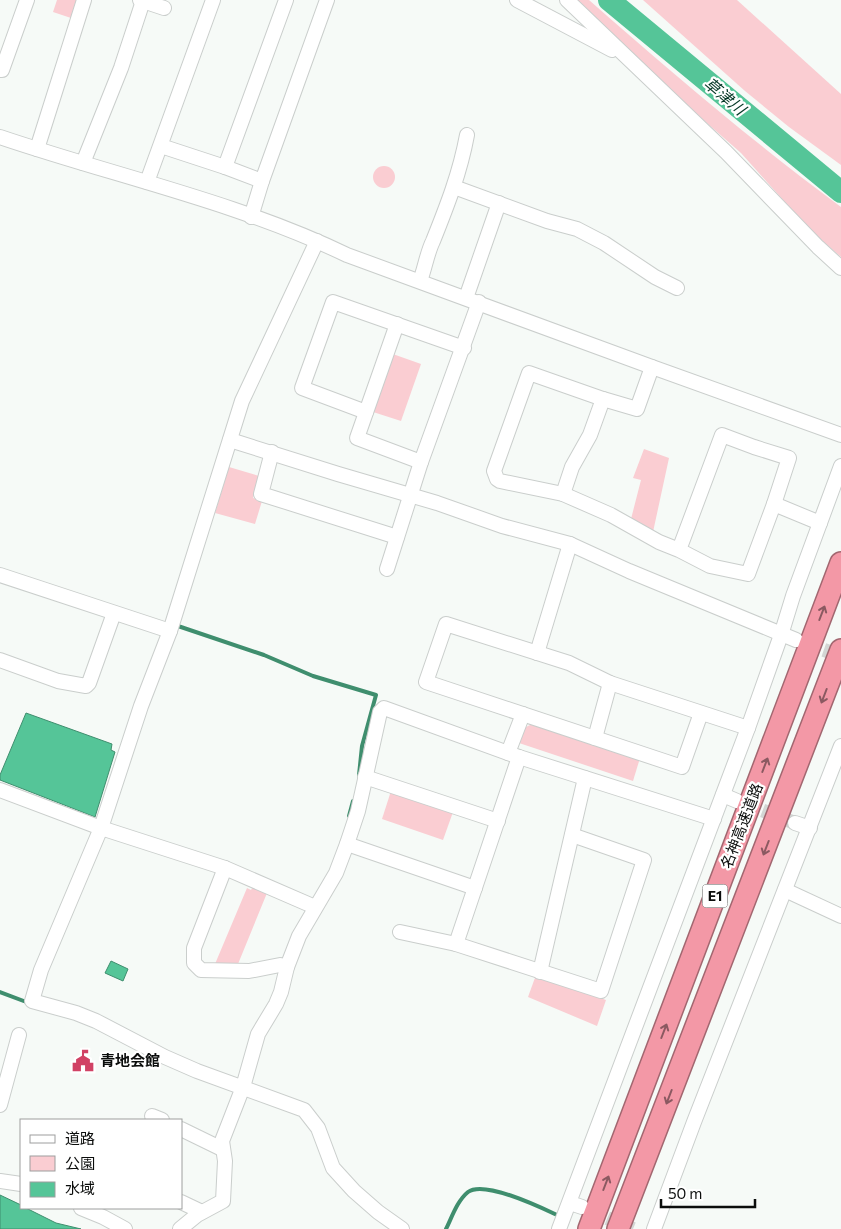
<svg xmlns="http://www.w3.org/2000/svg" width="841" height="1229" viewBox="0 0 841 1229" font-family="Commissioner,'Noto Sans JP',sans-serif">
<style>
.green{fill:#facdd2}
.water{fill:#55c598;stroke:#3f8e6e}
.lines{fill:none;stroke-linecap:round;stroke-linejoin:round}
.stream{stroke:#3f8e6e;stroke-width:4}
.river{stroke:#55c598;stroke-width:22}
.minor-tunnel{stroke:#d3d6d4;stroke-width:14;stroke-dasharray:14 7;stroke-linecap:butt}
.minor-casing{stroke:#cacecc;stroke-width:16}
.highway-casing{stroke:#a26770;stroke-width:24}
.minor{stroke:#fff;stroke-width:14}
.highway{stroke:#f398a6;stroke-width:21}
.oneway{stroke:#8b5961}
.labels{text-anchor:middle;stroke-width:4.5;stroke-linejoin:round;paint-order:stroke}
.shield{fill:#fff;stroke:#545655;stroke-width:1}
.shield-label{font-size:14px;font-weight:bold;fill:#0b0d0c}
.street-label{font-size:15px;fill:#0b0d0c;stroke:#fff}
.poi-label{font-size:15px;font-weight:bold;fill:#0b0d0c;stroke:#fff;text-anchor:start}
.water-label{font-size:16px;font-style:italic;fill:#053826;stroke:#fff}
</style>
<rect width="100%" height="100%" fill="#f6faf7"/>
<g class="green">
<path d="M57,0H81L74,19L53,12Z"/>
<path d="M577,0H589C671,72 753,142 841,207V257L810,230L741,153L692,110Z"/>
<path d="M643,0H737L841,94V165L789,127L745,91Z"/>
<circle cx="384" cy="177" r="11"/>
<path d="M390,353L421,364L401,421L370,411Z"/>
<path d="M644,449L669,458L653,532L631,519L641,480L633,478Z"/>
<path d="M229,467L259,476L253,498L262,501L255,524L215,513Z"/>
<path d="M532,724L640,758L633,781L519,743L524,728Z"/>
<path d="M391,791L453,812L443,840L382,819Z"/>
<path d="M253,887L267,893L238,964H215L247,888L251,890Z"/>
<path d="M536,975L606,1000L597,1026L528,997Z"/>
</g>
<g class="water">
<path d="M26,713L112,744L111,750L115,752L95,817L0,780V775Z"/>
<path d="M111,961L128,969L123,981L105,973Z"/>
<path d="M0,1195L21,1205V1208H26L56,1223L81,1229H0Z"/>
</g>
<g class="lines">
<g class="stream">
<path d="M175,625L264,655L313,676L376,695L362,746L359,775"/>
<path d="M349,816L353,801"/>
<path d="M0,992L29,1003"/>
<path d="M446,1229C452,1217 457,1201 468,1192C484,1180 540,1207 557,1215"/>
</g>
<path class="river" d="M609,0L841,192"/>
<g class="minor-tunnel">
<path d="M804,643L841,656"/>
<path d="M743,803L795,823"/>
<path d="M588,1210L633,1229"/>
</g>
<g class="minor-casing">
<g id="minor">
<path d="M140,0L164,8"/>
<path d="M517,0L612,50"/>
<path d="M567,0L726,152L818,247L841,268"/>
<path d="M0,70H2L27,0"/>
<path d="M0,137C115,176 237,202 347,255L652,367L841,435"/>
<path d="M161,146L225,167"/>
<path d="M37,149L84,0"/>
<path d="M83,163L121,68L143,1"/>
<path d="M262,181L225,167L286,0"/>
<path d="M147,182L213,0"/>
<path d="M454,187L547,221L577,229L604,243L655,277L677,288"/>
<path d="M251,217L262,181L327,0"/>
<path d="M317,241L242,401L170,631L141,706L101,828L41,970L32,1001L76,1013L96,1021L165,1057L197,1071L304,1110L318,1128L333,1168L354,1191L378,1212L402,1229"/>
<path d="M420,281C425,268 427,253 433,241C447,206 460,173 467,135"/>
<path d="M466,298L499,203"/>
<path d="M397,324L357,438L421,462"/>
<path d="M652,367L637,409L603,399L529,373L494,471L497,479L500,481L563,494L611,515L659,542L679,550L710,566L748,574L774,504L789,458L754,447L722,435L679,550"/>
<path d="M366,412L302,388L333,302L464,348"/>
<path d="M230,440L338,474L437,503L502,526L570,544L629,571L796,640"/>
<path d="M272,452L261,494L397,537"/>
<path d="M563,494L572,467L590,435L603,399"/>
<path d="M774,504L820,523"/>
<path d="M387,569L421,462L479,302"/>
<path d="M0,575L170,631"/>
<path d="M537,653L570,544"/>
<path d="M0,660L58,681L86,686L89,683L114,613"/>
<path d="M701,713L682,767L426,682L446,624L569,663L610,683L748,728"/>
<path d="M595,738L610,683"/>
<path d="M508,753L523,714"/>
<path d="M365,777L498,821"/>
<path d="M0,790L101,828L225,868L315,907"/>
<path d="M723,795L737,801"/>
<path d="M795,823L810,828"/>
<path d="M347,844L475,888"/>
<path d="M225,868L194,948V963L201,970L249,971L280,965L287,967"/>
<path d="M785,890L841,916"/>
<path d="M400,932L456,944L601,991L644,860L572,835"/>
<path d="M456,944L519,757"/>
<path d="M540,972L585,778"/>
<path d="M0,1105L19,1035"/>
<path d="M152,1116L162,1120"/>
<path d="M181,1129L222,1149"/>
<path d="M0,1181L21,1184"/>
<path d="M181,1202L202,1212"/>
<path d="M570,1203L582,1207"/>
<path d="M81,1208L103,1217L125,1229"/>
<path d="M180,1229L197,1215L223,1201L225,1161L222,1141L243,1087L258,1034L276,1004L281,992L287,967L299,936L336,873L347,844L358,811L380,712L384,708L519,757L714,819"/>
<path d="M559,1229L748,728L781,635L793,596L841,466"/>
<path d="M654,1229L694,1122L841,746"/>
</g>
</g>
<g class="highway-casing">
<g id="highway">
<path d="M589,1229L841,563"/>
<path d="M618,1229L841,650"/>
</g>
</g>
<use href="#minor" class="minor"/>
<use href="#highway" class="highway"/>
</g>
<defs><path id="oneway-shaft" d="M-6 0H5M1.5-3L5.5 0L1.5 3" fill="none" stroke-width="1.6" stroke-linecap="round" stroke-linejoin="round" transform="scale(1.25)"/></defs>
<g class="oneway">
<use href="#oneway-shaft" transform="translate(822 613) rotate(-69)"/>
<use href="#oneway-shaft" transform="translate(824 696) rotate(111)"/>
<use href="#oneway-shaft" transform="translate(765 765) rotate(-69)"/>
<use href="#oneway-shaft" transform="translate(766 848) rotate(111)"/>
<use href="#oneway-shaft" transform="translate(664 1031) rotate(-69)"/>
<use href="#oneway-shaft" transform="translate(669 1097) rotate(111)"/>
<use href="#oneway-shaft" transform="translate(606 1183) rotate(-69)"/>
</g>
<defs>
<g id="civic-bare" transform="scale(1.725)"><path d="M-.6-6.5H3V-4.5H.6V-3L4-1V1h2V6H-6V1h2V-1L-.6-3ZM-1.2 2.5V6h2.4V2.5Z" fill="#d14265" stroke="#fff" stroke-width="2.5" paint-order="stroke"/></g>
</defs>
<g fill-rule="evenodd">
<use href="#civic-bare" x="83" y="1061"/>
</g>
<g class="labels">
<rect class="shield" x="702.5" y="884.5" width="25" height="23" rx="4"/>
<g class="shield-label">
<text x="715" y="901">E1</text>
</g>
<g class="street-label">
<text transform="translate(742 826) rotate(-69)" y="5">名神高速道路</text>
</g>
<g class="poi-label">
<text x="100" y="1066">青地会館</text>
</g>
<g class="water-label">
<text transform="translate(725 96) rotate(40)" y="6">草津川</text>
</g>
</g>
<rect x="20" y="1119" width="162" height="90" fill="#ffffff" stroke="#9d9e9e"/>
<rect x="30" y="1135" width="25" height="8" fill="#ffffff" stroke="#9d9e9e"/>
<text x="65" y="1144" font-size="15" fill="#0b0d0c">道路</text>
<rect x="30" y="1156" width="25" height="15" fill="#facdd2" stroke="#9d9e9e"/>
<text x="65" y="1169" font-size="15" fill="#0b0d0c">公園</text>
<rect x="30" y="1182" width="25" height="15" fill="#55c598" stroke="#9d9e9e"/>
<text x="65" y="1194" font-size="15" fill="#0b0d0c">水域</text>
<path d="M661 1199v8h94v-8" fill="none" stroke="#0b0d0c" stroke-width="2.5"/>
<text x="668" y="1199" font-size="15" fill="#0b0d0c" stroke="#ffffff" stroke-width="4" paint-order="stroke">50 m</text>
</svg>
